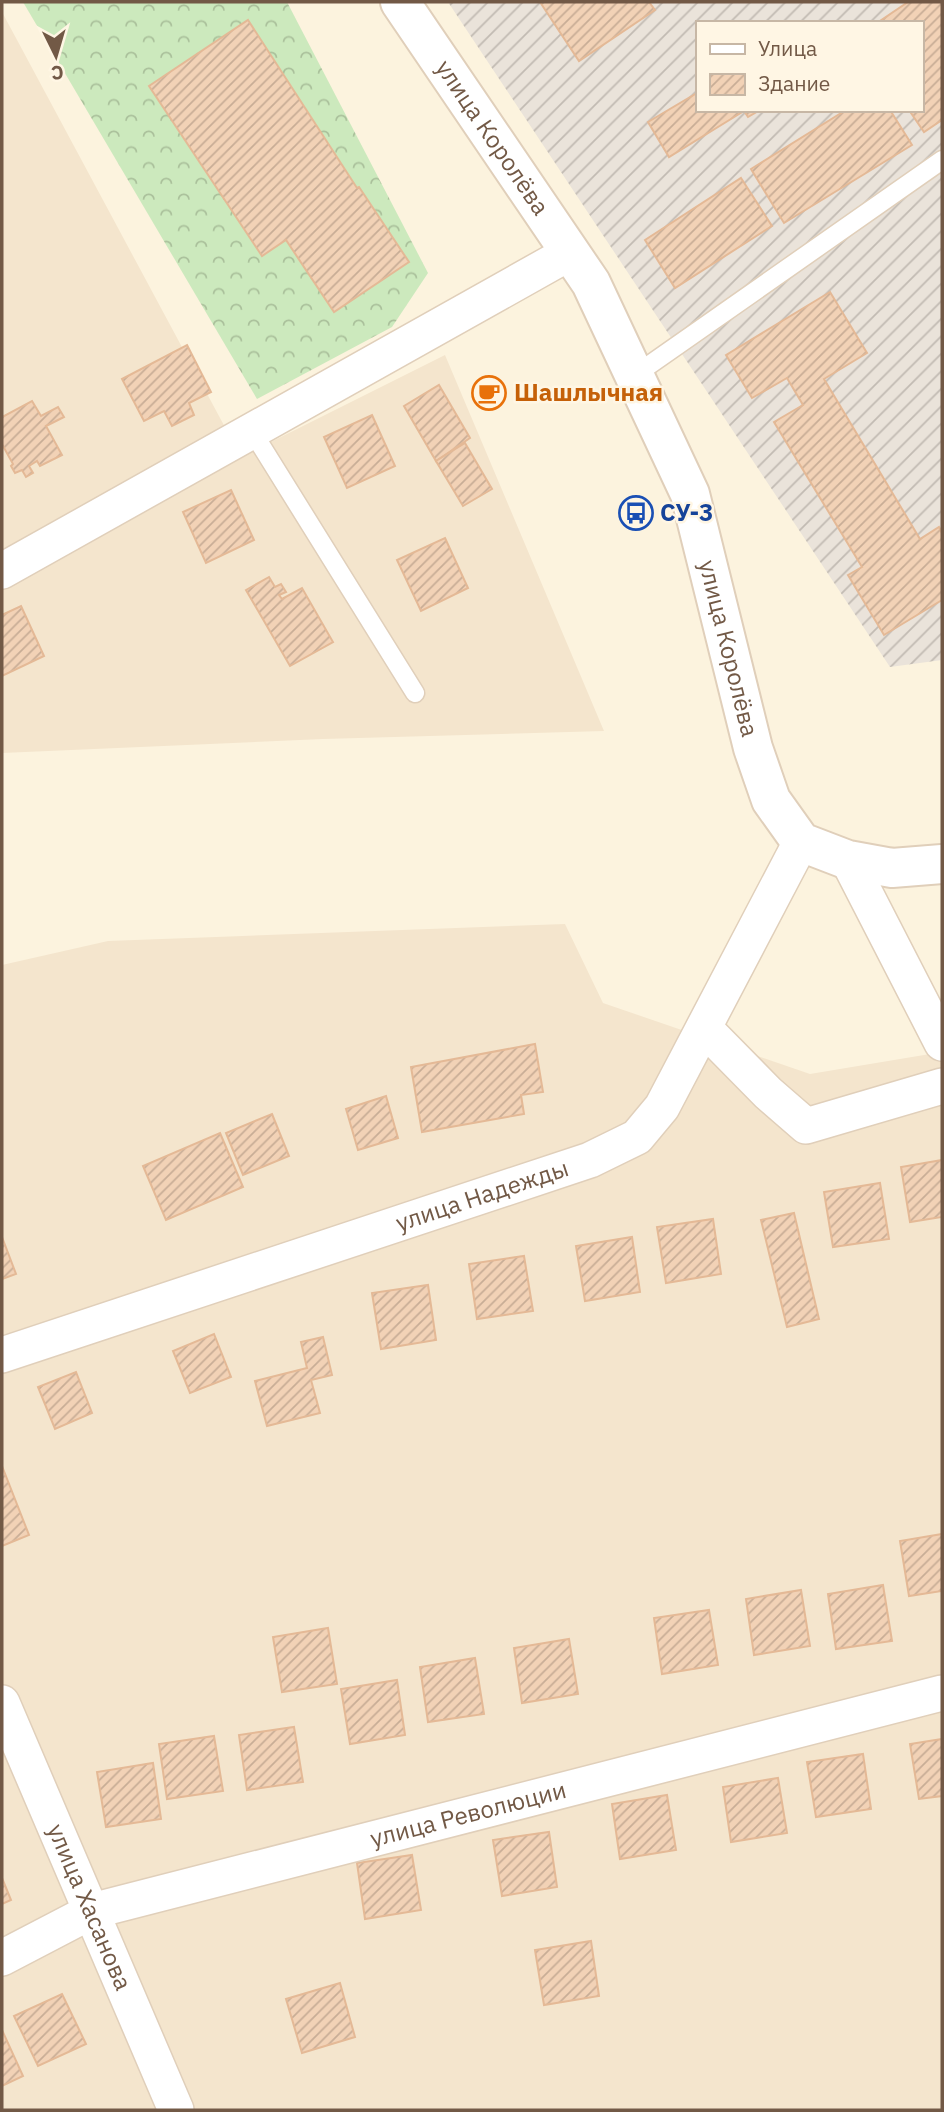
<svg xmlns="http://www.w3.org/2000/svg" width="944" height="2112" viewBox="0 0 944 2112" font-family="'IBM Plex Sans',sans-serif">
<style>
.residential{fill:#f4e5cd}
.industrial{fill:url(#industrial-furrows);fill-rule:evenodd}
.forest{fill:url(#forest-crowns)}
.building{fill:url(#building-hatch);stroke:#e4b996;stroke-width:2}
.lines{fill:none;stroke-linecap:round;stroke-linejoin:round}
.service-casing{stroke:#e0cfba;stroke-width:21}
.minor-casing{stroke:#e0cfba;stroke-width:38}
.tertiary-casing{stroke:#e0cfba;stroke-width:42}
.service{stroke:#fff;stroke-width:18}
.minor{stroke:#fff;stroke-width:35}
.tertiary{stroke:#fff;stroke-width:38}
.labels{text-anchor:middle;stroke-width:5;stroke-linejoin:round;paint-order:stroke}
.street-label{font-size:24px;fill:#725946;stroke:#fff6e4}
.food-label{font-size:24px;font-weight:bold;fill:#c56008;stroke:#fff6e4;text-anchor:start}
.transit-label{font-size:24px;font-weight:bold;fill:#164399;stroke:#fff6e4;text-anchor:start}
</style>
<defs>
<pattern id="industrial-furrows" width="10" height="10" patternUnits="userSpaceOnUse" patternTransform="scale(1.75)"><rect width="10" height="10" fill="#eae3da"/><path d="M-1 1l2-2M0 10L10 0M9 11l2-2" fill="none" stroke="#c2bbb3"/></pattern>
<pattern id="forest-crowns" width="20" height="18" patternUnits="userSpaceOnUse" patternTransform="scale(1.75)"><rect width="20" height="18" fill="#cce9bd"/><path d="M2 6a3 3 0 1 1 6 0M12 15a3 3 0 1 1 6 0" fill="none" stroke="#aac09b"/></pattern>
<pattern id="building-hatch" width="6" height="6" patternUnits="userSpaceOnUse" patternTransform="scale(1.75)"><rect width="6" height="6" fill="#f2d2b6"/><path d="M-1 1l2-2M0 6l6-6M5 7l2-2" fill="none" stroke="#c8ad96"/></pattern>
</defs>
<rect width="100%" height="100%" fill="#fcf3de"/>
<g class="residential">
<path d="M2,12L241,457L445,355L604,731L323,739L2,753Z"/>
<path d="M565,924L603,1003L810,1074L942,1052V2110H2V965L108,941Z"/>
</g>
<path class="industrial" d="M448,2H942V660L890,667ZM697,23H921V110H697Z"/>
<path class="forest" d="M23,2H287L428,273L392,327L257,399Z"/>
<g class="building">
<path d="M540,2H649L655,10L579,61Z"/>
<path d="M908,2H942V120L924,132L909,110H921V23H877Z"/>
<path d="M248,20L357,188L359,187L409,262L334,312L286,240L262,256L149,86Z"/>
<path d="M697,93V110H760L748,117L744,111L669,157L648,122Z"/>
<path d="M846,110H890L912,145L784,223L751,169Z"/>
<path d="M741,178L772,226L675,288L645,240Z"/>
<path d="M830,292L867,353L824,379L920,539L939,527L942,533V600L884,635L848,575L862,567L774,422L803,405L787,378L752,398L726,355Z"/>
<path d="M187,345L211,392L189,403L194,415L172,426L164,411L144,421L122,379Z"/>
<path d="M439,385L470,438L436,461L404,406Z"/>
<path d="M32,401L41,416L58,407L64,417L46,426L62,455L40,466L37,461L29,466L33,473L26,477L22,470L15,473L11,466L13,464L3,446L2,447V417Z"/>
<path d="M372,415L395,466L347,488L324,437Z"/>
<path d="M465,443L492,489L463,506L436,461Z"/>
<path d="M231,490L254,540L206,563L183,512Z"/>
<path d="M445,538L468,588L421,611L397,560Z"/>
<path d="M269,577L275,587L281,584L286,592L279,595L282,599L302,588L333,642L290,666L246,590Z"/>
<path d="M21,606L44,656L2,676V615Z"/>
<path d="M535,1044L543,1092L521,1095L524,1114L422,1132L411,1067Z"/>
<path d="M386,1096L398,1138L358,1150L346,1109Z"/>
<path d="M272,1114L289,1156L243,1175L226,1133Z"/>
<path d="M220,1133L243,1187L166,1220L143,1166Z"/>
<path d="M942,1160V1217L910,1222L901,1167Z"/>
<path d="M880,1183L889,1239L833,1247L824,1192Z"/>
<path d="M794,1213L819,1319L787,1327L761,1220Z"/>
<path d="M713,1219L721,1274L666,1283L657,1227Z"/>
<path d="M2,1237L16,1274L2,1279Z"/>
<path d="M632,1237L640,1292L585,1301L576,1246Z"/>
<path d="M524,1256L533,1311L477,1319L469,1264Z"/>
<path d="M428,1285L436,1340L381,1349L372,1293Z"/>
<path d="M214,1334L231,1377L190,1393L173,1351Z"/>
<path d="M323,1337L332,1375L311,1380L320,1413L267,1426L255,1381L307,1368L301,1342Z"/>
<path d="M76,1372L92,1413L55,1429L38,1387Z"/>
<path d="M2,1466L29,1535L2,1546Z"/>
<path d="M942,1534V1591L909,1596L900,1541Z"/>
<path d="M883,1585L892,1641L836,1649L828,1594Z"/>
<path d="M801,1590L810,1646L754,1655L746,1599Z"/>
<path d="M709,1610L718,1665L662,1674L654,1618Z"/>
<path d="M328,1628L337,1684L282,1692L273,1637Z"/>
<path d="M569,1639L578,1694L522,1703L514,1648Z"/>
<path d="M475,1658L484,1714L428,1722L420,1667Z"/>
<path d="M397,1680L405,1735L350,1744L341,1689Z"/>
<path d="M294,1727L303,1782L247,1790L239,1735Z"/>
<path d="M214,1736L223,1791L167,1799L159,1744Z"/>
<path d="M942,1739V1796L919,1799L910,1744Z"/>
<path d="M863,1754L871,1809L816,1817L807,1762Z"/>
<path d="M153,1763L161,1819L106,1827L97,1772Z"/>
<path d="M778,1778L787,1833L731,1842L723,1787Z"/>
<path d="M667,1795L676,1850L620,1859L612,1804Z"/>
<path d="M549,1832L557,1887L502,1896L493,1840Z"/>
<path d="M412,1855L421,1910L365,1919L357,1863Z"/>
<path d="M2,1878L11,1900L2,1904Z"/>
<path d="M591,1941L599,1996L544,2005L535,1950Z"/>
<path d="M340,1983L355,2037L302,2053L286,1999Z"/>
<path d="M62,1994L86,2044L38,2066L14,2016Z"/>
<path d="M2,2030L23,2076L2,2086Z"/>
</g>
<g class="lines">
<g class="service-casing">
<g id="service">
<path d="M635,375L942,160"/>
<path d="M252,431L415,693"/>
</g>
</g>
<g class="minor-casing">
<g id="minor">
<path d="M2,571L571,252"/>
<path d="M848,860L942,1043"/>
<path d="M704,1028L768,1093L806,1126L942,1086"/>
<path id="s1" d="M2,1355L590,1160L637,1137L662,1107L801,842"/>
<path id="s2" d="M2,1703L176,2110"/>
<path id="s3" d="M2,1958L92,1911L942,1693"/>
</g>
</g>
<g class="tertiary-casing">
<g id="tertiary">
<path id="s4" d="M400,2L591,283L690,494L753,748L771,800L801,842L848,860L892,868L942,864"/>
</g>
</g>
<use href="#service" class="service"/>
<use href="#minor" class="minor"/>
<use href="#tertiary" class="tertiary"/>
</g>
<defs>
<g id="cafe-ring" transform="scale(1.75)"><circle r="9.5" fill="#fff6e4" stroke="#e8710a" stroke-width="1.5"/><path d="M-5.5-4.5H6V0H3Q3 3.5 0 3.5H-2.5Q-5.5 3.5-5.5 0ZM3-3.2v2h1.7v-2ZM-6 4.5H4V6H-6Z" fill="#e8710a"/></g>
<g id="bus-ring" transform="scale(1.75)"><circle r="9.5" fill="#fff6e4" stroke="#1a4fb4" stroke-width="1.5"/><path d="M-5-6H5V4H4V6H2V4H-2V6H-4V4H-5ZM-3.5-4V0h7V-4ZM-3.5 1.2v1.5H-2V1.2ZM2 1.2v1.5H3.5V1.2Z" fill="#1a4fb4"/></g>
</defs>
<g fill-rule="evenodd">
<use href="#cafe-ring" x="489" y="393"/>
<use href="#bus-ring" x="636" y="513"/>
</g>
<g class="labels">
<g class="street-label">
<text dy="8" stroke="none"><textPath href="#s4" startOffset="164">улица Королёва</textPath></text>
<text dy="8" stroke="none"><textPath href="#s4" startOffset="732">улица Королёва</textPath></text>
<text dy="8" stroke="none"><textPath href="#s1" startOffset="506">улица Надежды</textPath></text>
<text dy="8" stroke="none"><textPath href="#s3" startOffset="490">улица Революции</textPath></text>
<text dy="8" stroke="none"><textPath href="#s2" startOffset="222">улица Хасанова</textPath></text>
</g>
<g class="food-label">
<text x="514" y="401">Шашлычная</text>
</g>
<g class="transit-label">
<text x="660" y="521">СУ-3</text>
</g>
</g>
<rect width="944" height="2112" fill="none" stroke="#725946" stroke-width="7"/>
<rect x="696" y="21" width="228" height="91" fill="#fff6e4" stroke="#c7b7a5" stroke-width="2"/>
<rect x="710" y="44" width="35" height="10" fill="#ffffff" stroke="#c7b7a5" stroke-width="2"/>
<text x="758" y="56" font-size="21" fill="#725946">Улица</text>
<rect x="710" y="74" width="35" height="21" fill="url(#building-hatch)" stroke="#c7b7a5" stroke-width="2"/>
<text x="758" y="91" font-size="21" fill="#725946">Здание</text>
<g transform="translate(56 56) rotate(175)" stroke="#fff6e4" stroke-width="5" paint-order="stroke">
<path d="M0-5L12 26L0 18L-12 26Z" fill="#725946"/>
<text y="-10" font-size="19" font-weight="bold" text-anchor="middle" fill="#725946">С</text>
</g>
</svg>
